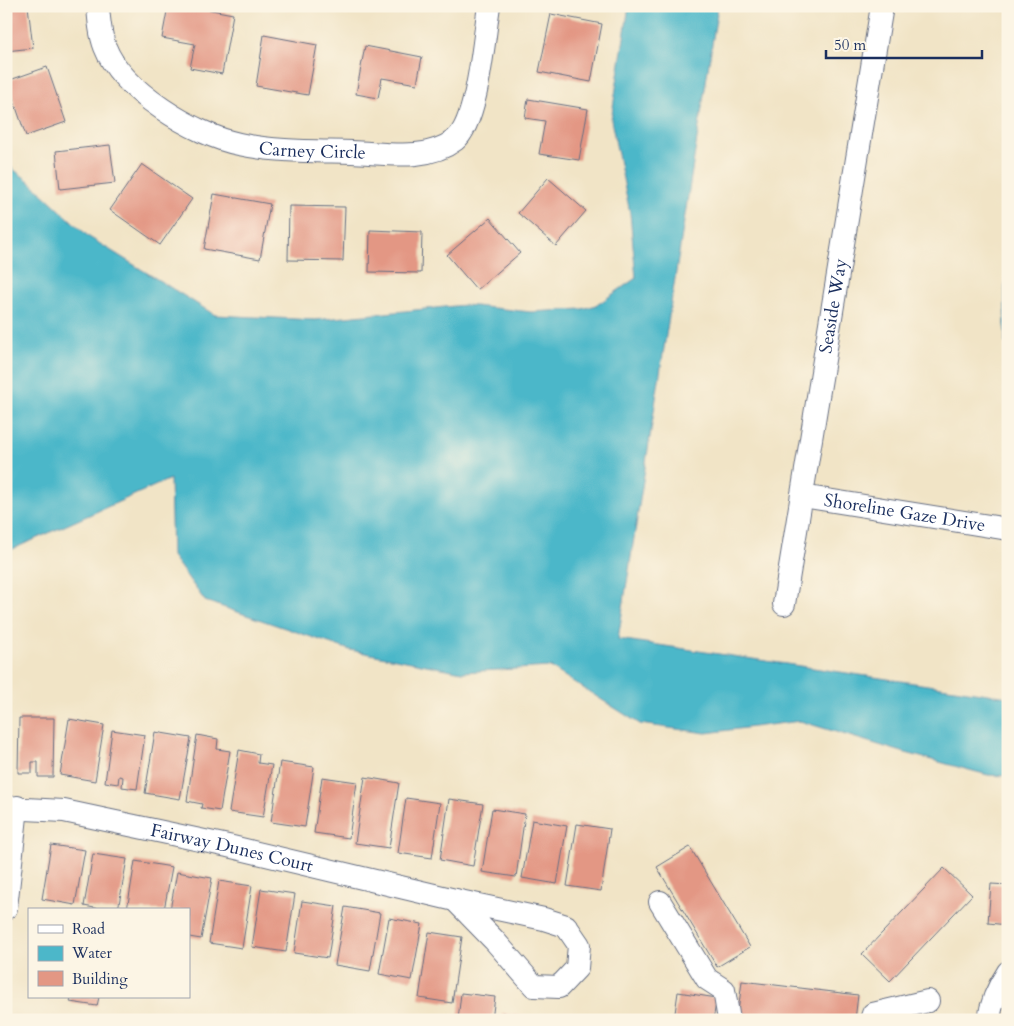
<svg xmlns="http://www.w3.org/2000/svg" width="1014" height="1026" viewBox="0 0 1014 1026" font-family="Cardo,serif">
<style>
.water{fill:#4cb7c9;stroke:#347394}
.building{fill:#e39784}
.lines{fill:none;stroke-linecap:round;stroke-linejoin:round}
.minor-casing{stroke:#666e82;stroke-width:24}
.minor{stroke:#fff;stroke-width:22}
.labels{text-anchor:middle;stroke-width:4;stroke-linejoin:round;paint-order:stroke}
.street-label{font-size:18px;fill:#1b2f5e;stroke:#fcf5e5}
</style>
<rect width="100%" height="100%" fill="#fcf5e5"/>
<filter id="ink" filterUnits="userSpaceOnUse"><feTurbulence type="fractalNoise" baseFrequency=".02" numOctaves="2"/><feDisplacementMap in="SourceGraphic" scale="10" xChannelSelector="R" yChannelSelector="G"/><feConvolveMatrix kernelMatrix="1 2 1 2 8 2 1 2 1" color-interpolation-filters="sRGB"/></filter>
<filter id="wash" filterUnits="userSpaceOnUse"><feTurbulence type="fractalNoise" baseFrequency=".0096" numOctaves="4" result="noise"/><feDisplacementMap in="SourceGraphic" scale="20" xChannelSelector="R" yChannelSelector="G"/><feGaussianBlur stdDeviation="1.12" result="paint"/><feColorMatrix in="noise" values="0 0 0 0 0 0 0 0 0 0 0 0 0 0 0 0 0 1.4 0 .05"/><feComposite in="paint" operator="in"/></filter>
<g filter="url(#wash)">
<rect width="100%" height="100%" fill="#f1e4c6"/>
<g class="water">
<path d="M629,6H718L618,639L1008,697V776L988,775L902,752L800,721L706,733L640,724L550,667L462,672L350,650L205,601L172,556L170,479L6,552V164L29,181L89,237L215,315L315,320L465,305L531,312L582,309L597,305L636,278L630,213L611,120Z"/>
<path d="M1008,272V345L1005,343V287Z"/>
</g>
<g id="blocks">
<g class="building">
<path d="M28,6L33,48L6,51V7Z"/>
<path d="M168,6H190L233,14L222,74L190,68L195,44L162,38Z"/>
<path d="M551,14L602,24L591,82L539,72Z"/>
<path d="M264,35L317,45L308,95L256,86Z"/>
<path d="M365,46L422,57L417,84L382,78L378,98L356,94Z"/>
<path d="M47,67L66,122L26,136L7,81Z"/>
<path d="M528,99L588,109L579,160L539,154L545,121L525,118Z"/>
<path d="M110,145L115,183L60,189L56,151Z"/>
<path d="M142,164L192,199L160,245L110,210Z"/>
<path d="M548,178L586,211L556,246L518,213Z"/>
<path d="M214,194L270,204L260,259L204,249Z"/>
<path d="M289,206L345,207L343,261L288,260Z"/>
<path d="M490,218L520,253L477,290L447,255Z"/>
<path d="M370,230L422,232L421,273L369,272Z"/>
<path d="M19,718H54L53,777H38V762H32V773H18Z"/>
<path d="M69,719L104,725L95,781L60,775Z"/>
<path d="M112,730L145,735L137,789L122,787L123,777L119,776L118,784L105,782Z"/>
<path d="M155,732L191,738L180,799L145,793Z"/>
<path d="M197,735L218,739L217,749L230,751L220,811L201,808L202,804L187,801Z"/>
<path d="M239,750L259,754L258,763L272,765L263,817L229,812Z"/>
<path d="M280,762L314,767L305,827L271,822Z"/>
<path d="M322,777L357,782L349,838L314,833Z"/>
<path d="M365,777L399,783L389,848L355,843Z"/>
<path d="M406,798L440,803L432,858L398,853Z"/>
<path d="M449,799L483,804L473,866L440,860Z"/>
<path d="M492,809L525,814L516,877L482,872Z"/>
<path d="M532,820L567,826L557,884L522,878Z"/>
<path d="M577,824L610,829L601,891L567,886Z"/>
<path d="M51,845L85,850L75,905L42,899Z"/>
<path d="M690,847L750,947L717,967L657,867Z"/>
<path d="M93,854L127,859L118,910H105L84,906Z"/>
<path d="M135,861L172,867L164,910H127Z"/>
<path d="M944,868L972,895L890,981L862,954Z"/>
<path d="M177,872L212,878L201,939L189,937V910H170Z"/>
<path d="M219,881L252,886L242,948L209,943Z"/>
<path d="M991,884L1008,885V925L988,923Z"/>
<path d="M261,889L295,894L286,952L252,947Z"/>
<path d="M302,901L336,906L328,958L294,953Z"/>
<path d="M345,907L380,913L370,971L335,965Z"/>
<path d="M389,918L422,924L412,980L379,974Z"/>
<path d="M429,932L462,937L452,1003L419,998Z"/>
<path d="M742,981L858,995L855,1020H737Z"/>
<path d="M678,992L717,998L713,1020H674Z"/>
<path d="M461,993L495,997L492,1020H458Z"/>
<path d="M71,997H99L97,1006L70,1002Z"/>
<path d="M502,1013L538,1019V1020H501Z"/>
</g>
</g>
</g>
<g filter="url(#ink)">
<use href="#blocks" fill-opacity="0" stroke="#666e82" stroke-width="1"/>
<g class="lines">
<g class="minor-casing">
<g id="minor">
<path id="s1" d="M98,6C99,20 100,34 105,47C122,91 195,135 239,144C275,152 315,151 352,152C385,153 426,162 455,140C478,122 484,36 489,6"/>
<path id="s2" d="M802,496L1008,529"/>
<path id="s3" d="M784,604L882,6"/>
<path id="s4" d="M6,808L64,811L228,846L455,900"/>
<path d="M455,900L544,919L566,926L579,945L577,968L559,987L534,986L494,940Z"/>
<path d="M660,902L707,979L724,990L729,1020"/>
<path d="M6,908L17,807"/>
<path d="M871,1020L873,1014L928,1001"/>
<path d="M989,1020C991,1002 998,987 1008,972"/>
</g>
</g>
<use href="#minor" class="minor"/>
</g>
</g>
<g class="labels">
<g class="street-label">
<text dy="6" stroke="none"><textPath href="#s1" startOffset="286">Carney Circle</textPath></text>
<text dy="6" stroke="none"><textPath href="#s3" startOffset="302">Seaside Way</textPath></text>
<text dy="6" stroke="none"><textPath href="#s2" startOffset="104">Shoreline Gaze Drive</textPath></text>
<text dy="6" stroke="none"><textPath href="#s4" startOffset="230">Fairway Dunes Court</textPath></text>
</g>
</g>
<rect width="1014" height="1026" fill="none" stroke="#fcf5e5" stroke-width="25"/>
<rect x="28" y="908" width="162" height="90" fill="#fcf5e5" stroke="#a2a6af"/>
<rect x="38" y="925" width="25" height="8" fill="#ffffff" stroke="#a2a6af"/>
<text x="72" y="934" font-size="15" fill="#1b2f5e">Road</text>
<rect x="38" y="946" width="25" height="15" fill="#4cb7c9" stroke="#a2a6af"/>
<text x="72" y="958" font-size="15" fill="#1b2f5e">Water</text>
<rect x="38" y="971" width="25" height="15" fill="#e39784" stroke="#a2a6af"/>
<text x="72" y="984" font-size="15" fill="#1b2f5e">Building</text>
<path d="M826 50v8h156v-8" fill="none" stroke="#1b2f5e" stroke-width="2.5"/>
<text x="834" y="50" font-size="15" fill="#1b2f5e" stroke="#fcf5e5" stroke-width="4" paint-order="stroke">50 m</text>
</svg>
